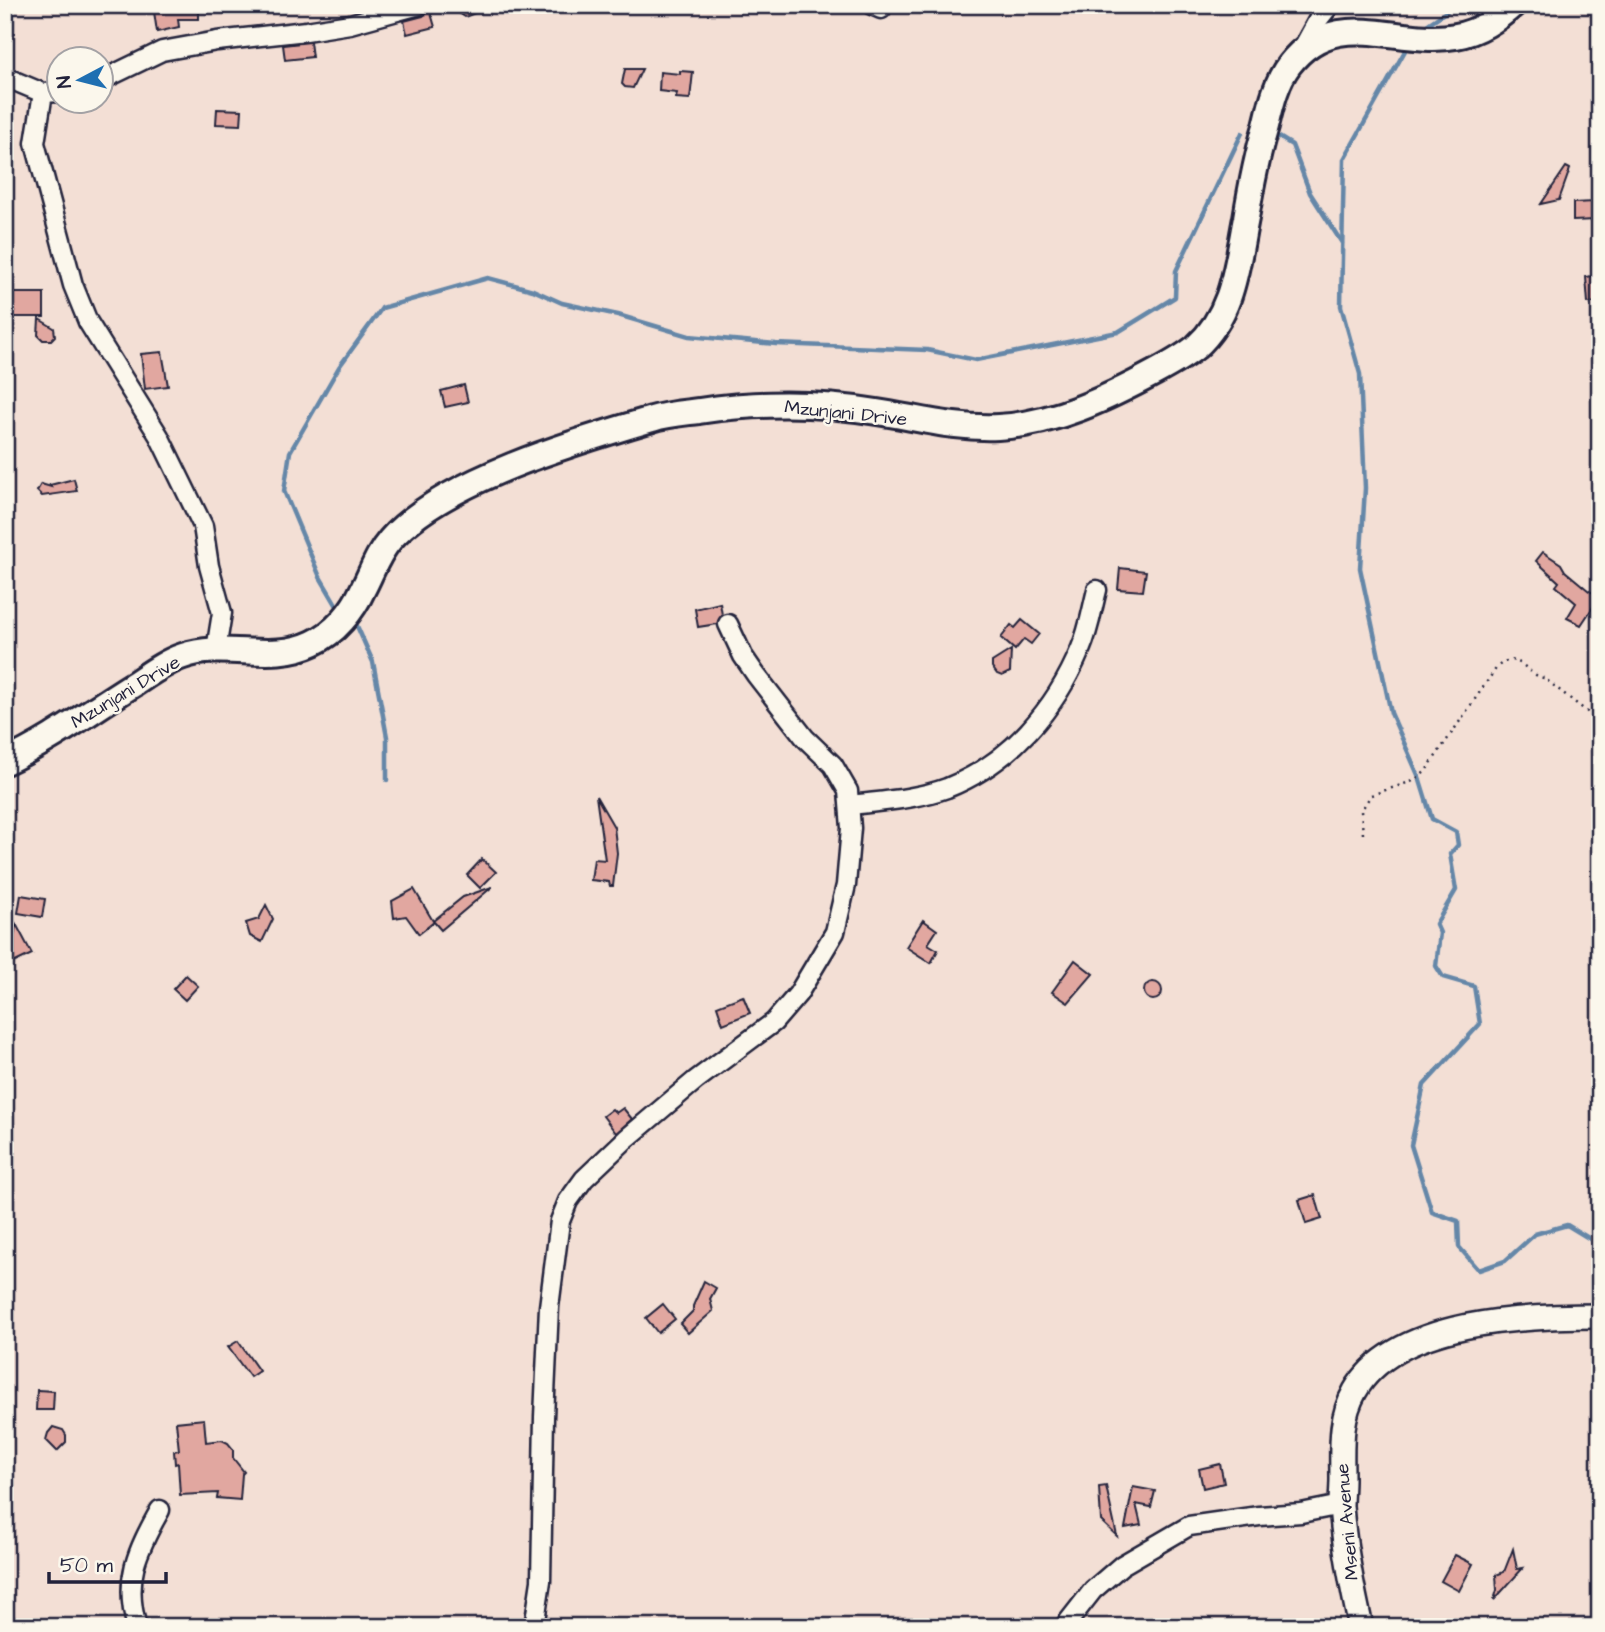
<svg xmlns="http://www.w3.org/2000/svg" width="1605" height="1632" viewBox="0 0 1605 1632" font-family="'Architects Daughter',sans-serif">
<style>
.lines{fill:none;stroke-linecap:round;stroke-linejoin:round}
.stream{stroke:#6587a8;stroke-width:4.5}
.building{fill:#e1a7a0;stroke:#22223b;stroke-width:2}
.minor-casing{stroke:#22223b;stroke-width:23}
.tertiary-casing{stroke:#22223b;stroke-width:28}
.secondary-casing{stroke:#22223b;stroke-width:30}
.path{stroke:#22223b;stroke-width:2.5;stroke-dasharray:2 5;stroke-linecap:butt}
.minor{stroke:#fbf7ec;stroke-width:18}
.tertiary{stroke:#fbf7ec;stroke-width:23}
.secondary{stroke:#fbf7ec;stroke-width:24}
.labels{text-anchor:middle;stroke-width:5;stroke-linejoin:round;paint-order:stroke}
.street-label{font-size:19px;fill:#22223b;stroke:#fbf7ec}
</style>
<rect width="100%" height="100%" fill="#f3dfd5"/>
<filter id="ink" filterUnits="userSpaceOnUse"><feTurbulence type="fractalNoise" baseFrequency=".0143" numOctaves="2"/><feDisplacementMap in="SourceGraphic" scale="14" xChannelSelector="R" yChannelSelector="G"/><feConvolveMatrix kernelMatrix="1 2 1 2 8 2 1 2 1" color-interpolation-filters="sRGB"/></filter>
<g filter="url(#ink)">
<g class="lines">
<g class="stream">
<path d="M1422,28L1456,5"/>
<path d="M1406,49L1344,159L1341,306L1360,374L1365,488L1360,568L1391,713L1419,777L1432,819L1456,832L1458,845L1450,854L1456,890L1436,924L1440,933L1436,966L1443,977L1474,986L1480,1024L1424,1085L1411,1145L1432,1212L1458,1221L1459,1247L1479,1270L1505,1261L1535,1234L1567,1225L1600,1245"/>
<path d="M1279,137L1292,145L1310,193L1342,243"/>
<path d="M337,606L320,577L284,491L290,452L339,367L382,308L488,278L533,290L562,303L618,315L689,336L776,344L927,350L976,360L1118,332L1175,297L1176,271L1242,133"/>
<path d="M357,626L373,662L387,737V780"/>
</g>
</g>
<g class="building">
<path d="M153,5H199V19H178L179,27L157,32Z"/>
<path d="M446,5H493V6L465,17Z"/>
<path d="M430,10L435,27L407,34L404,21L423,16Z"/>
<path d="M310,42L312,57L285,60L283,45Z"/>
<path d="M625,69H642L633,88L625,87L622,84Z"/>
<path d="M680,71L693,72L690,99L676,98L677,93L659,91L660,72L680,74Z"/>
<path d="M217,109L242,110L241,125L216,124Z"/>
<path d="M1566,167L1570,169L1559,200L1541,204Z"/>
<path d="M1595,202V220L1573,221V203Z"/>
<path d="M1600,275V302L1588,303L1586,277Z"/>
<rect x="10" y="293" width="34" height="24"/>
<path d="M39,319L54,328L55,336L51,340H43L38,335Z"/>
<path d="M162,352L168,386L145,389L141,354Z"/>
<path d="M464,385L468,402L445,407L441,391Z"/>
<path d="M74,479L77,491L42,496L37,491L41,484L51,487L50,485Z"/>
<path d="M1543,552L1561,564L1565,571L1589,591L1596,594L1597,601L1581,625L1567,618L1576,603L1556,586L1559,582L1536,561Z"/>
<path d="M1120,568L1146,571L1143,591L1118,589Z"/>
<path d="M720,603L722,615L717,624L698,627L695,609Z"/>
<path d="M1022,620L1039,634L1031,644L1024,639L1015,650L1001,638L1011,625L1015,628Z"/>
<path d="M1011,650L1010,672L1002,676L997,674L992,667V662Z"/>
<path d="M596,796L614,827L617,853L613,886H610L609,882L591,880L594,859L605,860Z"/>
<path d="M482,859L496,872L480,888L467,875Z"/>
<path d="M492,887L441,930L434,922L419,934L406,916L394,918L392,901L414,889L433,921L463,897Z"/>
<path d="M21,895L45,899L42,917L18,913Z"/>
<path d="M266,905L273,919L262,942L250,936L246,923L259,919Z"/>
<path d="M923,920L937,930L928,944L938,950L931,963L906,947Z"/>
<path d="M16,924L32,954L9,965Z"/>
<path d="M1075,960L1093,974L1068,1003L1052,992Z"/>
<path d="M186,975L198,986L185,1000L173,989Z"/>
<circle cx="1153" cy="991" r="9"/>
<path d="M743,996L750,1013L723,1024L717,1006Z"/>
<path d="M623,1108L632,1119L616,1133L603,1116L612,1109L616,1113Z"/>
<path d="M1315,1195L1322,1219L1306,1224L1299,1200Z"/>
<path d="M704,1281L716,1288L710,1299L713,1311L688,1333L680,1324L693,1311V1306Z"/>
<path d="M663,1304L675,1319L658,1333L646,1318Z"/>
<path d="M238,1341L259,1371L250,1377L228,1347Z"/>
<path d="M37,1390L54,1391L53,1410H36Z"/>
<path d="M204,1419L206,1442L222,1440L228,1443L233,1449V1458L244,1472L242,1474L240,1500L217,1498L218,1493L180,1495L178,1463L175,1464L174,1451L179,1450L176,1422Z"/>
<path d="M53,1427L63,1430L66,1435V1442L57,1451L46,1440L48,1433Z"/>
<path d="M1220,1464L1224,1483L1203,1488L1199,1469Z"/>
<path d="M1106,1486L1117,1536L1101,1521L1099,1487Z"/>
<path d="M1133,1487L1155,1491L1151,1507L1136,1504L1141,1525L1125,1528Z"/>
<path d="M1513,1549L1517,1569L1523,1568L1494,1600L1497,1590L1496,1575L1504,1572Z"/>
<path d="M1455,1555L1473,1564L1459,1591L1441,1581Z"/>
</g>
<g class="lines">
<g class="minor-casing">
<g id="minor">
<path d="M872,5L881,9"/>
<path d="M1301,51L1318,20L1330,5"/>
<path d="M5,77L43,93L60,92"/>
<path d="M102,80L162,51L217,41L306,31L350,24L419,5"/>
<path d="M43,93L35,143L73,285L88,322L159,436L203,526L209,566L222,613L216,650"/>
<path d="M851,805C882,801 917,799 947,788C1010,763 1056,709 1081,648C1089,630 1092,609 1097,590"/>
<path d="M137,1627C123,1580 137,1551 160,1510"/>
<path d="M534,1627L541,1581L544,1417L549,1307L560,1221L568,1201L584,1179L626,1139L696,1080L774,1022L798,994L835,932L846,885L851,828L848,791L833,765L805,738L756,675L743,656L728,624"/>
<path d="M1064,1627L1093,1590L1122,1565L1189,1526L1259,1516L1301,1513L1341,1505"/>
</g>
</g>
<g class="tertiary-casing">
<path id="tertiary" d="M1361,1627C1352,1587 1344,1546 1341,1506C1341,1497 1342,1488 1342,1479C1342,1448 1339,1419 1355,1391C1396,1319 1527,1316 1600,1316"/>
</g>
<g class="secondary-casing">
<path id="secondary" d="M5,762C50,741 92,710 134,684C149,674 165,662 183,656C225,641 271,663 313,643C335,633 353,611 363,589C372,572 377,555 390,540C441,481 577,441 652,419C667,414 683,413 699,411C758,402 817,402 877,412C917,418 956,429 998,427C1054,424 1108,398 1156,372C1169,365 1185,356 1196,347C1234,313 1237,263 1246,218C1251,187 1257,156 1266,126C1271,105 1276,82 1289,65C1336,4 1396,47 1456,36C1479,32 1496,20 1513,5"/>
</g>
<path class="path" d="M1363,834L1361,811L1371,795L1413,781L1425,772L1497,667C1519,648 1525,675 1544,678L1600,722"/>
<use href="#minor" class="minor"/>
<use href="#tertiary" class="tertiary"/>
<use href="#secondary" class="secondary"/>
</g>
</g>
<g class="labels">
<g class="street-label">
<text transform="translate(846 412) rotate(6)" y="7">Mzunjani Drive</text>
<text transform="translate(125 691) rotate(-31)" y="7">Mzunjani Drive</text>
<text transform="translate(1346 1522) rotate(-95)" y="7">Mseni Avenue</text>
</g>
</g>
<rect width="1605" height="1632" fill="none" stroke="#fbf7ec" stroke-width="28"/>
<rect x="14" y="14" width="1577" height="1604" fill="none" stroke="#22223b" stroke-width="2.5" filter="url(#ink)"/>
<g transform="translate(80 80) rotate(263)"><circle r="33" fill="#fbf7ec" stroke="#a4a2a5" stroke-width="2"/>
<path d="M0-5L12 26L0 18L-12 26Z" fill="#1f6fb2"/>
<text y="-10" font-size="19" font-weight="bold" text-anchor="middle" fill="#22223b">N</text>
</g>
<path d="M49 1572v10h117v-10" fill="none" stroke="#22223b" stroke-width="3.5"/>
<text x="60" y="1572" font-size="21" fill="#22223b" stroke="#fbf7ec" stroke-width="5" paint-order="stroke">50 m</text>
</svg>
